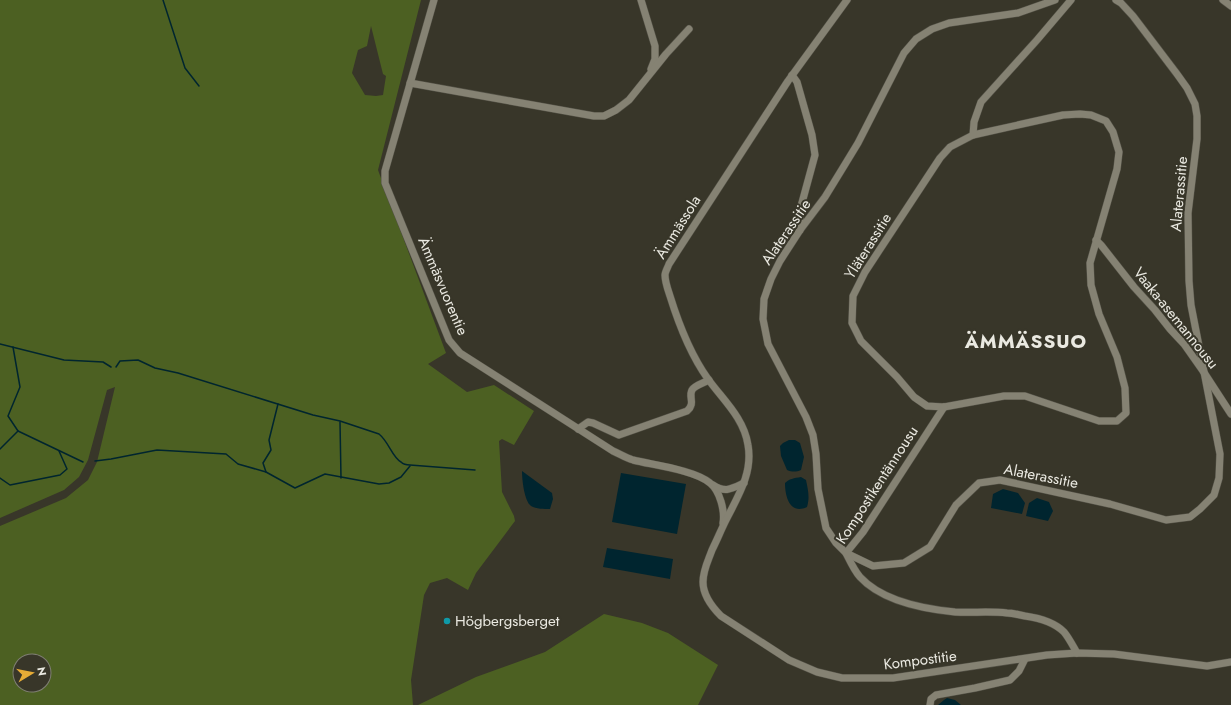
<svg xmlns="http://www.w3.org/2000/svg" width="1231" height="705" viewBox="0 0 1231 705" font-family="Jost,sans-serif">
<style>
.green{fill:#4c6022;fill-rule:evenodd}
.water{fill:#00252f}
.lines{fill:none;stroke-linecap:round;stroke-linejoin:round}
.stream{stroke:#00252f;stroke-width:1.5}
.minor-casing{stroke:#545247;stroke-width:8}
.minor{stroke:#858273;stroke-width:7}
.culture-dot{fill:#0f9aa8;stroke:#383629;stroke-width:1.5}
.labels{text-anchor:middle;stroke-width:4;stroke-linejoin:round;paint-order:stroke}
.street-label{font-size:15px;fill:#eae9e1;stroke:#383629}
.poi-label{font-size:15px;fill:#eae9e1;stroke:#383629;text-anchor:start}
.district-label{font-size:19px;font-weight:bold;letter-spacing:1px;fill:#eae9e1;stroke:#383629}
</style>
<rect width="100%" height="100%" fill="#383629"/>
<g class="green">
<path d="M0,0H421L378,170L446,353L428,364L467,392L494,385L534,411L514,445L502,439L499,441L502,492L514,516L515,521L476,573L468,590L447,578L430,583L424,595L411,680L413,705H0V526L66,498L88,480L97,462L115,387L107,390L88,460L79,477L64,490L0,518ZM371,26L383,74L386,76L383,95L376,96L365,95L352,73L358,50L367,46ZM20,661H44V685H20Z"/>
<path d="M604,614L642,623L668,633L718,665L698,705H418L476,677L545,652Z"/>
</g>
<g class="water">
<path d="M789,440H795L800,443L804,457L801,470C796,472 792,472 787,470L781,456L780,446L783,443Z"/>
<path d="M522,471L552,493L553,499L550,509C544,509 536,509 531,506C524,501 522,479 522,471Z"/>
<path d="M621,473L686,484L677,534L612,522Z"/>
<path d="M801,477L806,480C808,490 810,497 807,507C790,515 785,497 785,483C789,479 794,478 801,477Z"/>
<path d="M1003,489L1018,493L1025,503L1022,514L991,508L993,494Z"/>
<path d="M1037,498L1049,502L1053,511L1048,521L1026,516L1029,503Z"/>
<path d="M607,548L673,559L670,579L603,567Z"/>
<path d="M947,698L955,700L961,705H938L944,700Z"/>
</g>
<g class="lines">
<g class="stream">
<path d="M163,0L185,68L199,86"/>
<path d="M0,344L64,360L103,362L111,367"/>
<path d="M13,347L20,387L8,416L18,431"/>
<path d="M116,367L120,361L138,360L155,368L178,373L313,415L340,421L379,434C389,442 392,457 401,462C403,464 407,465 410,465L475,470"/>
<path d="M340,422L341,478"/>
<path d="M0,449L18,431L83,462"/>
<path d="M95,461L111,459L157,450L226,454L238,464L266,472L295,488L325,474L379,484L389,483L401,477L410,466"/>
<path d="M266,472L263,463L271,450L269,440L278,404"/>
<path d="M0,478L10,485L60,475L67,469L59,451"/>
</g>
<g class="minor-casing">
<g id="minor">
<path d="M434,0L385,171V183L449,340L460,353L613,451C620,454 626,458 633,460C653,465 695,470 710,483C720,491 725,511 723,523"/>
<path d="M641,0L655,46V59L651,69"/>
<path d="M847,0L788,81L669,264C668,267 665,272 665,275C665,282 668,290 670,296C679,325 690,354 708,379C723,400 744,418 748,445C753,473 738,496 726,520C721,530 717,540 712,550C708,561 703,570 703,582C703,595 712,607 721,616L789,660L817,672L842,678H893L1047,655L1077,653L1114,654L1207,666L1231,662"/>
<path d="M1055,0L1018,13L949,23L932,29L916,39L904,53L858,143L844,166L825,197L800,230L780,261L771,279L764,299L763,319L768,344L806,417L813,435L816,454L818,489L826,528L836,543L846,553L873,566L904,563L930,547L956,505L979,483L1000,480L1110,504L1166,520L1190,517L1200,509L1214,495L1219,478L1220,454L1191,305L1189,281L1188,213L1197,139V116L1195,104L1187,88L1177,74L1133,16L1121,3L1116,0"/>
<path d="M1223,0L1231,6"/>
<path d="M792,75L797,82L812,135L815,155L800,210V230"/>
<path d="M410,83L594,116H604L616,110L629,100L666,54L689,29"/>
<path d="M1080,114L1091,115L1106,121L1113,132L1119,152L1117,169L1090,263L1091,285L1099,314L1117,357L1125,388L1126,413L1117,421H1099L1025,396H1004L944,407L927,406L914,397L897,377L861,341L852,323L853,296L865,272L940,158L950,147L973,135L1063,115Z"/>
<path d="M973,135L974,122L981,102L1037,40L1071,0"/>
<path d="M1096,240L1101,245L1134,287L1155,310L1170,329L1184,344L1203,371L1231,414"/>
<path d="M944,407L863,532L846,553C850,561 854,570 860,577C882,601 924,609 955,612C972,613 990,611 1007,613C1013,613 1019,615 1025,616C1039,618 1054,622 1064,632C1069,638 1073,646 1077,653"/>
<path d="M578,429L588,422L593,423L619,435L687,411C696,403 688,397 692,390C695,385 704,383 709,380"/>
<path d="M713,485C725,493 731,489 744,483"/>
<path d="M930,705L931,699L936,695L975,688L1010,680L1019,671L1025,659"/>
</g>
</g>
<use href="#minor" class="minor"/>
</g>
<circle class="culture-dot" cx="447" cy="621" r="4"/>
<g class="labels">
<g class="street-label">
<text transform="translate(1179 194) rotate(-85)" y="5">Alaterassitie</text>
<text transform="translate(678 227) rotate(-58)" y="5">Ämmässola</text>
<text transform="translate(786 232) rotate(-56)" y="5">Alaterassitie</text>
<text transform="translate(868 246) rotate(-58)" y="5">Yläterassitie</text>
<text transform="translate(443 286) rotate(67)" y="5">Ämmäsvuorentie</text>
<text transform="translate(1176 318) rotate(51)" y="5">Vaaka-asemannousu</text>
<text transform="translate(1041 476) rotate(11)" y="5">Alaterassitie</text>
<text transform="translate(877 485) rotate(-57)" y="5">Kompostikentännousu</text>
<text transform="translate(920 660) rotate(-7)" y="5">Kompostitie</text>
</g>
<g class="poi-label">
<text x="455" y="626">Högbergsberget</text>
</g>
<g class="district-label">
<text x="1026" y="348">ÄMMÄSSUO</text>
</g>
</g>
<g transform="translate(32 673) rotate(80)"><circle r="19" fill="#383629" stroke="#7f7e73"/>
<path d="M0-3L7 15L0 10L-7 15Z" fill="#e7ac36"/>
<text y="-6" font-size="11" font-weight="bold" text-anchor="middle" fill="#eae9e1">N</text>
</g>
</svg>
